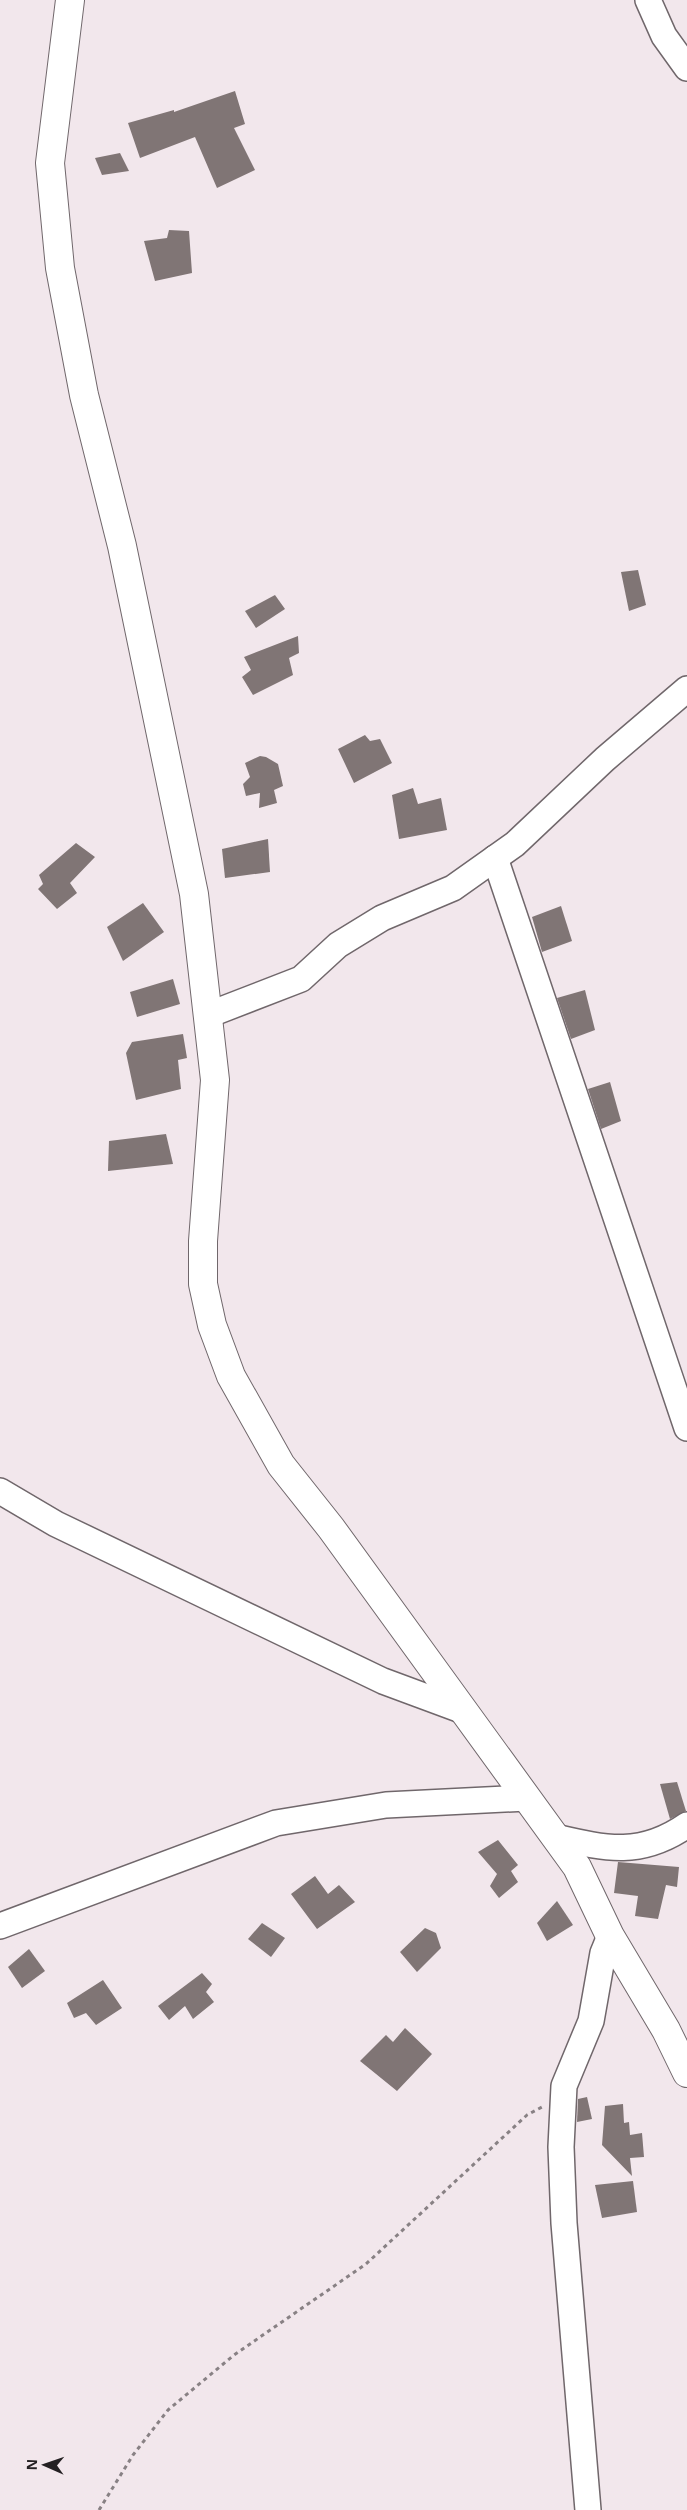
<svg xmlns="http://www.w3.org/2000/svg" width="687" height="2510" viewBox="0 0 687 2510" font-family="'Noto Sans',sans-serif">
<style>
.building{fill:#807575}
.lines{fill:none;stroke-linecap:round;stroke-linejoin:round}
.minor-casing{stroke:#70676b;stroke-width:28}
.major-casing{stroke:#70676b;stroke-width:30}
.path{stroke:#888184;stroke-width:3;stroke-dasharray:4 4;stroke-linecap:butt}
.minor{stroke:#fff;stroke-width:25}
.major{stroke:#fff;stroke-width:28}
</style>
<rect width="100%" height="100%" fill="#f2e7ec"/>
<g class="building">
<path d="M235,91L245,124L234,128L255,170L217,188L195,137L140,158L128,123L174,110V112Z"/>
<path d="M120,153L129,171L102,175L95,158Z"/>
<path d="M169,230L189,231L192,273L155,281L144,241L167,238Z"/>
<path d="M638,570L646,605L629,611L621,572Z"/>
<path d="M275,595L285,609L256,628L245,611Z"/>
<path d="M298,636L299,653L289,658L293,675L253,695L242,677L251,670L244,657Z"/>
<path d="M365,735L370,741L380,739L392,763L354,783L338,749Z"/>
<path d="M260,756L266,757L278,764L283,786L274,790L277,803L259,808L260,793L246,796L243,784L250,777L245,763Z"/>
<path d="M413,788L418,804L441,798L447,830L399,839L392,795Z"/>
<path d="M268,839L270,872L225,878L222,849Z"/>
<path d="M76,843L95,857L70,883L77,893L57,909L38,889L43,884L39,875Z"/>
<path d="M143,903L164,932L123,961L107,927Z"/>
<path d="M561,906L572,941L542,952L532,917Z"/>
<path d="M173,979L180,1004L137,1017L130,992Z"/>
<path d="M585,990L595,1030L571,1039L557,998Z"/>
<path d="M183,1034L187,1058L178,1060L181,1089L136,1100L126,1053L132,1042Z"/>
<path d="M610,1082L621,1121L601,1129L588,1089Z"/>
<path d="M166,1134L173,1164L108,1171L109,1141Z"/>
<path d="M677,1782L686,1811L670,1819L660,1784Z"/>
<path d="M498,1840L518,1865L511,1871L518,1882L499,1898L490,1886L497,1874L478,1852Z"/>
<path d="M618,1862L679,1867L677,1887L666,1885L658,1919L635,1916L638,1896L614,1893Z"/>
<path d="M315,1876L328,1894L339,1885L355,1902L317,1929L291,1894Z"/>
<path d="M557,1901L573,1925L547,1941L537,1923Z"/>
<path d="M262,1923L285,1938L271,1957L248,1939Z"/>
<path d="M425,1928L436,1933L441,1948L417,1972L400,1952Z"/>
<path d="M29,1949L45,1971L22,1988L8,1967Z"/>
<path d="M202,1973L212,1984L206,1992L214,2002L193,2019L185,2006L169,2020L158,2006Z"/>
<path d="M103,1980L122,2008L96,2025L86,2013L74,2018L67,2003Z"/>
<path d="M405,2028L432,2054L397,2091L360,2061L386,2035L393,2042Z"/>
<path d="M587,2097L592,2119L577,2122L578,2099Z"/>
<path d="M623,2104L624,2123L629,2122L630,2135L642,2133L644,2157L630,2158L632,2176L602,2145L605,2106Z"/>
<path d="M633,2181L637,2212L602,2218L595,2185Z"/>
</g>
<g class="lines">
<g class="minor-casing">
<g id="minor">
<path d="M648,0L664,36L687,68"/>
<path d="M495,858L687,1428"/>
<path d="M208,1015L301,979L338,945L382,918L453,888L515,844L605,759L687,689"/>
<path d="M0,1491L56,1524L383,1681L464,1711"/>
<path d="M555,1837C607,1849 641,1857 687,1825"/>
<path d="M0,1926L276,1823L386,1805L527,1798"/>
<path d="M588,2510L564,2223L561,2147L564,2086L591,2021L603,1953L610,1936"/>
</g>
</g>
<g class="major-casing">
<path id="major" d="M70,0L50,163L60,268L84,395L122,546L194,894L215,1080L203,1241V1284L212,1325L231,1376L281,1465L331,1528L577,1867L610,1936L666,2030L687,2073"/>
</g>
<path class="path" d="M99,2510L133,2455L168,2410L234,2355L366,2264L527,2115L542,2107"/>
<use href="#minor" class="minor"/>
<use href="#major" class="major"/>
</g>
<g transform="translate(45 2465) rotate(272)" stroke="#f2e7ec" stroke-width="4" paint-order="stroke">
<path d="M0-4L9 19L0 12L-9 19Z" fill="#242022"/>
<text y="-8" font-size="14" font-weight="bold" text-anchor="middle" fill="#242022">N</text>
</g>
</svg>
